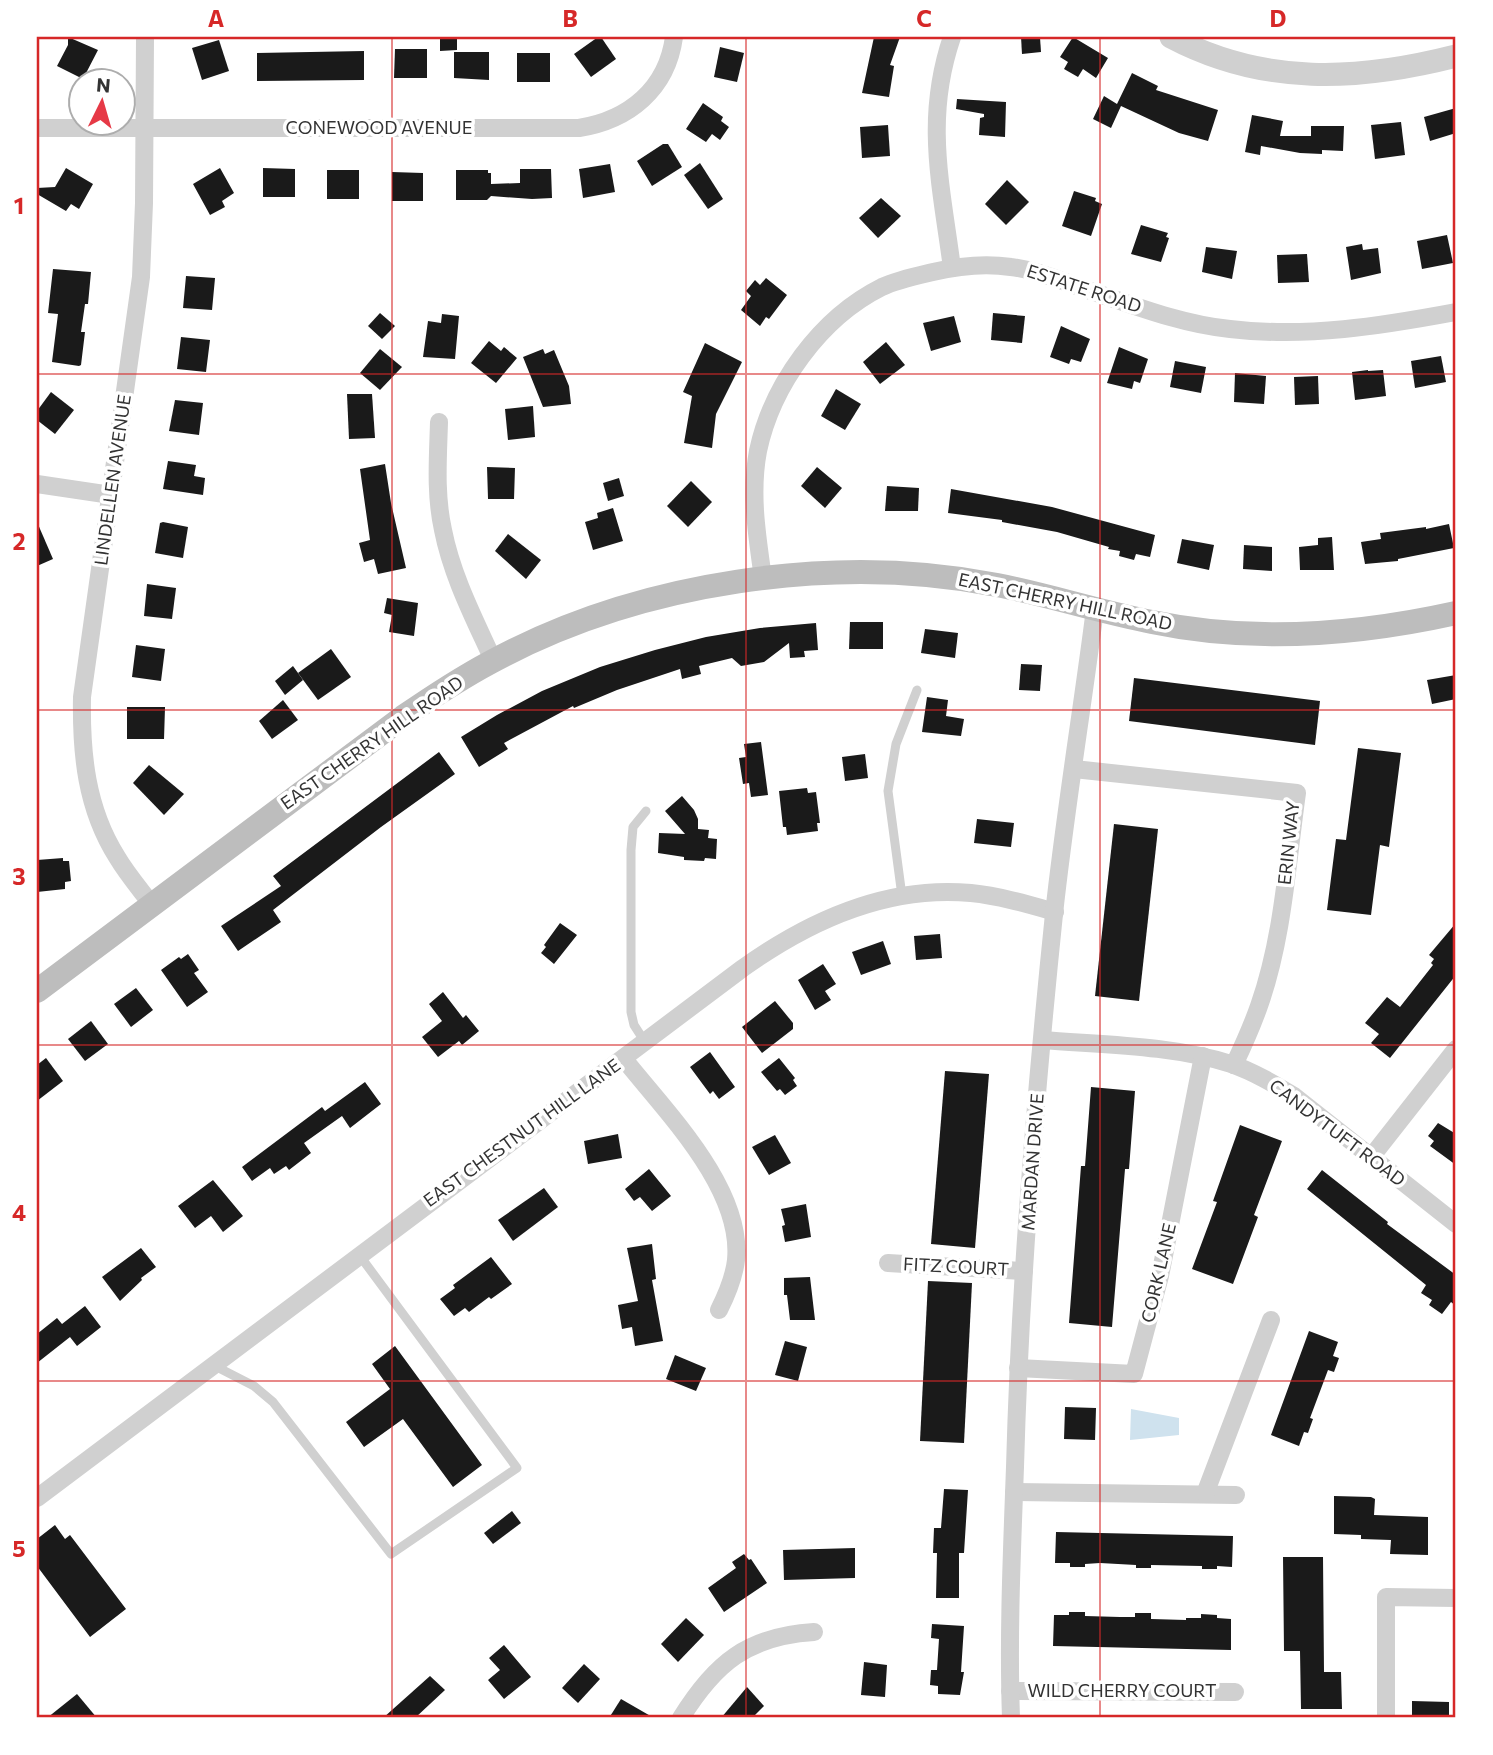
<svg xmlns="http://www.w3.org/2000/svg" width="1493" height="1755" viewBox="0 0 1493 1755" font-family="Commissioner,sans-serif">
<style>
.water{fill:#cfe2ee}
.building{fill:#1a1a1a}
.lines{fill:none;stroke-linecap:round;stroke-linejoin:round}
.service{stroke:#d0d0d0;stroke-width:9}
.minor{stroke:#d0d0d0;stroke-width:18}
.tertiary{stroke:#d0d0d0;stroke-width:23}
.secondary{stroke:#bdbdbd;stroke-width:24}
.grid{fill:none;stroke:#d62828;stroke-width:2;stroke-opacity:0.55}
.labels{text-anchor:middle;stroke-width:7;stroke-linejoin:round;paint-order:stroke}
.street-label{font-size:18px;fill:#333;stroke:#fff}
.neatline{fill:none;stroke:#d62828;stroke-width:2.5}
.grid-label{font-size:23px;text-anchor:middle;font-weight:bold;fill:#d62828}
</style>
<rect width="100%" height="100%" fill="#fff"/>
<path class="water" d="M1131,1409L1179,1418V1435L1130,1440Z"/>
<g class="building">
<path d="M68,37L98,50L83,79L57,66L68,45Z"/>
<path d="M440,37H457V50L440,51Z"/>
<path d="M598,37H601L616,59L591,77L574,54Z"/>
<path d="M874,37H900L890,65L894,66L889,97L862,93Z"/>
<path d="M1021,37H1040L1041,52L1022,54Z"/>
<path d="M1073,37L1108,58L1096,78L1083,69L1078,77L1064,69L1068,62L1060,57Z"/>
<path d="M219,40L229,71L202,80L192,48Z"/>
<path d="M720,47L744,53L737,82L714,77Z"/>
<path d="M395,49H427V78H394Z"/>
<path d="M364,51V80L257,81V53Z"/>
<path d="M454,52H489V80L454,78Z"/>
<rect x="517" y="53" width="33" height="29"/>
<path d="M1132,73L1158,86L1156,90L1218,110L1208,141L1179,133L1121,106L1111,128L1093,119L1104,96L1117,104Z"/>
<path d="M957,99L1006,102L1005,137L979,135L980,118L984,117V114L956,109Z"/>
<path d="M703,103L723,117L721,121L729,127L720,140L712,134L706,142L686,129Z"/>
<path d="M1456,108V133L1430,141L1424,117Z"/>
<path d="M1252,115L1283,121L1280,136H1311V126H1344L1343,151L1322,150V154L1300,153L1261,146L1260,155L1245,152Z"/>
<path d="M1401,122L1405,155L1375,159L1371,125Z"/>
<path d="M888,125L890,156L862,158L860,127Z"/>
<path d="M663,144H668L682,167L652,186L637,161Z"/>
<path d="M700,163L723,199L708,209L684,175Z"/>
<path d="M610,164L615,192L583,198L579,169Z"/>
<path d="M66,168L93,184L79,209L71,204L66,211L37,194V188L55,187Z"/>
<path d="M220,168L234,193L222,201L225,207L210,215L193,184Z"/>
<path d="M263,168L295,169V197H263Z"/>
<path d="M520,169H551L552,198L532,199L491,196L487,200H456V170H488V173H491V184L520,183Z"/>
<rect x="327" y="170" width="32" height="29"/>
<path d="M392,172L423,173V201H392Z"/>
<path d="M1007,180L1029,202L1006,225L985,204Z"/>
<path d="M1074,191L1096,198L1095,201L1102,204L1091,236L1062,226Z"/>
<path d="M881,198L901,216L878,238L859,218Z"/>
<path d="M1141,225L1168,233L1166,237L1169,238L1161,262L1131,254Z"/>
<path d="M1447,235L1453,263L1422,269L1417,241Z"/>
<path d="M1362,244L1363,250L1378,248L1381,273L1351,280L1346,247Z"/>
<path d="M1206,247L1237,251L1232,279L1202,272Z"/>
<path d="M1307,254L1309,282L1278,283L1277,255Z"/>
<path d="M53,269L91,272L88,304H85L81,332H85L81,365L79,366L52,362L58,314L48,313Z"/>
<path d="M186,276L215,278L212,310L183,308Z"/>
<path d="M766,278L787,295L769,319L766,317L760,326L741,310L751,296L746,291L755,280L760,285Z"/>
<path d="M380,313L395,326L382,339L368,326Z"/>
<path d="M993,313L1025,316L1022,343L991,340Z"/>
<path d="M442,314L459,316L455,359L423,357L428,321L441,323Z"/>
<path d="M954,316L961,342L931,351L923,323Z"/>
<path d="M1061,326L1090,339L1081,362L1071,359L1069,364L1050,357Z"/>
<path d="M181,337L210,340L206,372L177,369Z"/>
<path d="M489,341L501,351L504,347L517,358L496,383L471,363Z"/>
<path d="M886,342L905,365L880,384L863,362Z"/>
<path d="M705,343L742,362L716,414L712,448L684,443L692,396L683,392Z"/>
<path d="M1119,347L1148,359L1140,383L1134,381L1132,389L1107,383Z"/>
<path d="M380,349L402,367L380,390L360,373Z"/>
<path d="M543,349L545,354L554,350L569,386L571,404L543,407L523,357Z"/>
<path d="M1441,356L1446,382L1415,388L1411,361Z"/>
<path d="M1175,361L1206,367L1201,393L1170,387Z"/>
<path d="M1368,370V371L1383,370L1386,396L1355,400L1352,372Z"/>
<path d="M1235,373L1266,376L1264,404L1234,402Z"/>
<path d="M1318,376L1319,404L1295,405L1294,377Z"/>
<path d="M836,389L861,404L845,430L821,416Z"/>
<path d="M51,392L74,410L55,434L37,420V411Z"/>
<path d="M347,394H372L375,438L349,439Z"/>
<path d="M175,400L203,403L199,435L169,431Z"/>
<path d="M533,406L535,437L508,440L505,409Z"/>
<path d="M168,461L196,465L194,476L205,478L203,495L163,489Z"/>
<path d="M385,464L391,503L406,568L378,574L374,559L364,562L359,543L370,540L360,469Z"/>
<path d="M487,467L515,468L514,499H488Z"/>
<path d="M817,467L842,488L825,508L801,486Z"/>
<path d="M619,478L624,496L608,501L603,483Z"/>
<path d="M691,481L712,502L688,527L667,506Z"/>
<path d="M887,486L919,488L918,511H885Z"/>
<path d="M951,489L1052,507L1155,535L1150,557L1136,554L1134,560L1119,556L1120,551L1108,549L1109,547L1057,532L1002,522V520L948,513Z"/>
<path d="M613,508L623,541L593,550L585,522L598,518L597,513Z"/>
<path d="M37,522L53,559L37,566Z"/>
<path d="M163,522L188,527L183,558L155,553L160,523Z"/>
<path d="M1449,524L1454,548L1398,559V561L1365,564L1361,542L1381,539L1380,533L1426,527V529Z"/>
<path d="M508,534L541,560L526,579L495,551Z"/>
<path d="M1332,537L1334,570H1300L1299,547L1318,545V538Z"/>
<path d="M1182,539L1214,545L1209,570L1177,563Z"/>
<path d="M1244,545L1272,547V571L1243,569Z"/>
<path d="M147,584L176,588L172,619L144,616Z"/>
<path d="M387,598L418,603L414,636L389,632L392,615L384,613Z"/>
<path d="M850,622H883V649H849Z"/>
<path d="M816,623L818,650L804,651L805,657L790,658L789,643L764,662L741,666L732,658L699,666L701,674L682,679L680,669L617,690L574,708L573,706L504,743L508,749L479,767L461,737L497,715L542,691L600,667L655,650L706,637L760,628Z"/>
<path d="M925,629L958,633L955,658L921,653Z"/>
<path d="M136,645L165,649L161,681L132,677Z"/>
<path d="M331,649L351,677L318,700L298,673Z"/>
<path d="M1021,664L1042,665L1040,691L1019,690Z"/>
<path d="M293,666L303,680L285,695L275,681Z"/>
<path d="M1456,675V699L1432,704L1427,680Z"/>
<path d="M1134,678L1320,701L1315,745L1129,721Z"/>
<path d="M927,697L948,700L946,716L964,719L961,736L922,732Z"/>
<path d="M283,700L298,720L272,739L259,721Z"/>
<path d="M127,707H165L164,739H127Z"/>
<path d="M761,742L768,795L751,797L749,783L743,784L739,758L746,757L744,744Z"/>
<path d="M1358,748L1401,753L1389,847L1380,845L1371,915L1327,910L1336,839L1346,840Z"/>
<path d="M439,752L455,774L381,827L273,910L281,922L238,951L221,926L281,886L273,876Z"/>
<path d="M865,754L868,778L845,781L842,757Z"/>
<path d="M149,765L184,794L164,815L133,783Z"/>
<path d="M807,788L808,793L816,792L820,823H817L818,831L787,835L786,827H783L779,791Z"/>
<path d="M682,796L694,810L698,819V829L709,830L708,838L717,839L716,859L705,858L704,861L684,860V857L658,853L659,833L685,834L665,811Z"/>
<path d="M977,819L1014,823L1011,847L974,843Z"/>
<path d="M1114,824L1158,829L1139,1001L1095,996Z"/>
<path d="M63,858V861H69L71,881L65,882V889L37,892V860Z"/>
<path d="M560,923L577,935L554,964L541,953L546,947L544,945Z"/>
<path d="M1456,923V975L1390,1058L1371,1043L1379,1034L1365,1023L1387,997L1400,1007L1433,965L1431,963L1434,959L1429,955Z"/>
<path d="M940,934L942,958L916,960L914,936Z"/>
<path d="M883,941L891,964L861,975L852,952Z"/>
<path d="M188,954L199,970L194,973L208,992L187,1007L161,970L179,957L181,959Z"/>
<path d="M823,964L836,984L825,991L831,1000L815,1010L798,980Z"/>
<path d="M136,988L153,1010L131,1027L114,1004Z"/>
<path d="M443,992L463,1018L466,1015L479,1031L462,1045L459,1041L438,1057L422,1037L442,1021L429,1004Z"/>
<path d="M775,1001L793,1023V1029L762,1053L742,1027Z"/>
<path d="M91,1021L108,1044L85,1061L68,1039Z"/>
<path d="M710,1052L735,1087L719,1099L713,1091L710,1094L690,1067Z"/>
<path d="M46,1058L63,1081L37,1101V1065Z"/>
<path d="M779,1058L795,1078L793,1080L797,1086L785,1095L780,1089L777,1091L761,1072Z"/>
<path d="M945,1071L989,1074L975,1248L931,1244Z"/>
<path d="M365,1082L381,1104L350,1128L342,1116L304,1143L311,1153L289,1170L286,1166L274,1174L270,1168L252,1181L242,1167L322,1107L325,1111Z"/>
<path d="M1091,1087L1135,1091L1129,1169H1125L1112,1327L1069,1323L1081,1166H1085Z"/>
<path d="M1438,1123L1456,1134V1165L1430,1146L1434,1141L1428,1136Z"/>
<path d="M1240,1125L1282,1141L1254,1215L1258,1217L1233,1284L1192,1269L1217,1202L1213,1201Z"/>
<path d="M618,1134L622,1158L588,1164L584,1141Z"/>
<path d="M775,1135L791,1163L769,1175L752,1147Z"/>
<path d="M649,1169L671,1196L652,1211L640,1197L634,1201L625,1189Z"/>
<path d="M1322,1170L1388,1222L1387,1224L1456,1275V1306L1451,1302L1442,1314L1429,1305L1432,1300L1421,1293L1426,1285L1307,1189Z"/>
<path d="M213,1180L243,1216L223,1232L211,1216L195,1228L178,1206Z"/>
<path d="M544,1188L558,1207L513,1241L498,1220Z"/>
<path d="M806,1204L811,1237L785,1242L782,1226L785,1225L781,1209Z"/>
<path d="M652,1244L656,1279L652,1280L663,1341L635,1346L632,1327L622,1329L618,1305L638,1301L627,1248Z"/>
<path d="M141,1248L156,1267L141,1278L142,1280L120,1301L102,1277Z"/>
<path d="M491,1257L512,1284L491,1299L489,1297L469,1312L465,1308L454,1316L440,1299L455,1288L453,1285Z"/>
<path d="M810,1277L815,1320H790L787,1295H784V1278Z"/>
<path d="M928,1281L972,1283L964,1443L920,1441Z"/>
<path d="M85,1306L101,1327L77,1346L70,1337L37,1363V1334L57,1318L62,1324Z"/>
<path d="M1309,1331L1338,1342L1333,1356L1339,1358L1334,1372L1328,1370L1310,1418L1313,1419L1308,1433L1304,1432L1299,1446L1271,1435Z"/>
<path d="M785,1341L807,1347L798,1381L775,1375Z"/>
<path d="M395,1346L482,1465L453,1487L403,1419L364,1447L346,1422L390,1389L372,1364Z"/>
<path d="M675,1355L706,1368L696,1391L666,1379Z"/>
<path d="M1065,1407L1096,1408L1095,1440L1064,1439Z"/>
<path d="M944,1489L968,1490L964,1553H959V1598H936L937,1553H933L934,1528H941Z"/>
<path d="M1334,1496L1371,1497L1375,1499L1374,1515L1428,1517V1555L1390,1554L1391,1540L1361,1539V1535L1334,1534Z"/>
<path d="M512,1511L521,1523L493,1544L484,1533Z"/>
<path d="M55,1525L65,1539L70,1535L126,1609L90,1637L37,1566V1539Z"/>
<path d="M1056,1532L1233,1536L1232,1567L1217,1566V1569H1202V1566L1151,1565V1568H1136V1565L1100,1563L1085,1564V1567H1070V1563H1055Z"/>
<path d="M855,1548V1578L784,1580L783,1550Z"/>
<path d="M744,1554L749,1560L751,1559L767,1583L724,1612L708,1588L736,1568L732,1562Z"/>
<path d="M1283,1557H1323L1324,1672H1341L1342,1709H1301L1300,1651H1284Z"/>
<path d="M1069,1612H1085V1616L1120,1617H1135V1613H1151V1619L1186,1620V1618H1201V1614L1217,1615V1618L1231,1619V1650L1053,1646L1054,1615H1069Z"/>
<path d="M686,1618L704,1635L678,1662L661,1644Z"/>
<path d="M932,1624L964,1626L961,1672H964L960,1695L938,1694V1686L930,1685L931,1670H937L939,1639L931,1638Z"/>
<path d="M504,1645L531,1677L504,1699L488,1680L500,1670L489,1658Z"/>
<path d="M864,1662L887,1665L885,1697L861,1695Z"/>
<path d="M584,1664L600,1679L578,1703L562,1688Z"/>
<path d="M430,1676L445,1690L415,1718H383Z"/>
<path d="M747,1687L764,1706L752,1718H721Z"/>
<path d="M77,1694L97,1718H47Z"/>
<path d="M621,1699L654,1718H609Z"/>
<path d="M1412,1701L1449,1702V1718H1412Z"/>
</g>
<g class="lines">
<g class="service">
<path d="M902,896L888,791L896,744L917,690"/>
<path d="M645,1042L634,1025L631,1012V850L633,827L646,811"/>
<path d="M213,1365L254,1386L273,1402L391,1554L517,1468L360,1256"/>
</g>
<g class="minor">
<path d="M145,37L144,203L141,277L82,697C81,753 86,808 117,857C127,874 140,889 152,905"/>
<path d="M37,128H579C629,120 667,89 674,37"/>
<path d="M952,268C941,184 924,119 952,37"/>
<path d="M439,422C438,458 435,494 443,530C452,576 474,618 493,660"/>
<path d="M37,484L111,495"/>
<path d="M763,578C757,536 750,493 758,451C772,385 820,318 882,287C897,280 916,276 933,272C958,266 985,263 1011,267C1036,270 1059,280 1082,288C1130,304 1180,324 1230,329C1307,338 1381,326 1456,312"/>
<path d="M1074,769L1297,793C1287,864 1283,938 1259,1006C1252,1026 1243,1046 1234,1065"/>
<path d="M1042,1040C1105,1045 1171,1045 1231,1064C1254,1072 1274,1084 1294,1096L1456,1224"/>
<path d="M624,1059C665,1111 743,1188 736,1260C734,1278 727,1294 719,1310"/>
<path d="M1372,1156L1456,1049"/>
<path d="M888,1263L1024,1271"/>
<path d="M1018,1368L1134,1374L1160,1276L1203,1056"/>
<path d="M1014,1492L1236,1495"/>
<path d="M1205,1494L1271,1320"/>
<path d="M37,1498L743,968C810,920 887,885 971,893C1000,896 1027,904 1055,912"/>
<path d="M1010,1691L1235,1692"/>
<path d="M681,1718C715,1663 748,1636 814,1632"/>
<path d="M1011,1718C1008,1634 1012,1550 1015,1467C1020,1282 1035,1098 1054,914C1065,812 1082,711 1095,609"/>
<path d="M1386,1718V1597L1456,1598"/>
</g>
<path class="tertiary" d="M1171,37C1264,86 1358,81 1456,56"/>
<path class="secondary" d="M37,991L403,717C432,697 461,678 491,662C638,582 834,553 997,585C1049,595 1100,612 1152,622C1252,643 1357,635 1456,613"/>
</g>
<path class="grid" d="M392,37V1718M746,37V1718M1100,37V1718M37,374H1456M37,710H1456M37,1045H1456M37,1381H1456"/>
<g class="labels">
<g class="street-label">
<text x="379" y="134">CONEWOOD AVENUE</text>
<text transform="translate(1084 289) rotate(18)" y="6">ESTATE ROAD</text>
<text transform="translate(113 480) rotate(-82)" y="6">LINDELLEN AVENUE</text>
<text transform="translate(1065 602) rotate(12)" y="6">EAST CHERRY HILL ROAD</text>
<text transform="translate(372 743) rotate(-35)" y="6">EAST CHERRY HILL ROAD</text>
<text transform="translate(1289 843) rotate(-84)" y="6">ERIN WAY</text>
<text transform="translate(522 1133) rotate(-36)" y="6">EAST CHESTNUT HILL LANE</text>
<text transform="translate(1337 1133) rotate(37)" y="6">CANDYTUFT ROAD</text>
<text transform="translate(1033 1162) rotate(-86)" y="6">MARDAN DRIVE</text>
<text transform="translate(956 1267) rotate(3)" y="6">FITZ COURT</text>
<text transform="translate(1159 1273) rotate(-77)" y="6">CORK LANE</text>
<text x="1122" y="1697">WILD CHERRY COURT</text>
</g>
</g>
<rect width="1493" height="1755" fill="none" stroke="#ffffff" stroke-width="77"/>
<g transform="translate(102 102) rotate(5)"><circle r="33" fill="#ffffff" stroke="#adadad" stroke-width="2"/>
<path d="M0-5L12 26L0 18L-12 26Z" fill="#e63946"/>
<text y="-10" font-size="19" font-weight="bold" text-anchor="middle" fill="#333333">N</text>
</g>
<rect x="38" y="38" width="1416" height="1678" class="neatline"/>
<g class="grid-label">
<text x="216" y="27">A</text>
<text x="570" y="27">B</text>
<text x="924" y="27">C</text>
<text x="1278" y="27">D</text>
<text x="19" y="214">1</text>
<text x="19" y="550">2</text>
<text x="19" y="885">3</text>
<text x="19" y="1221">4</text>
<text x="19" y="1557">5</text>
</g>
</svg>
